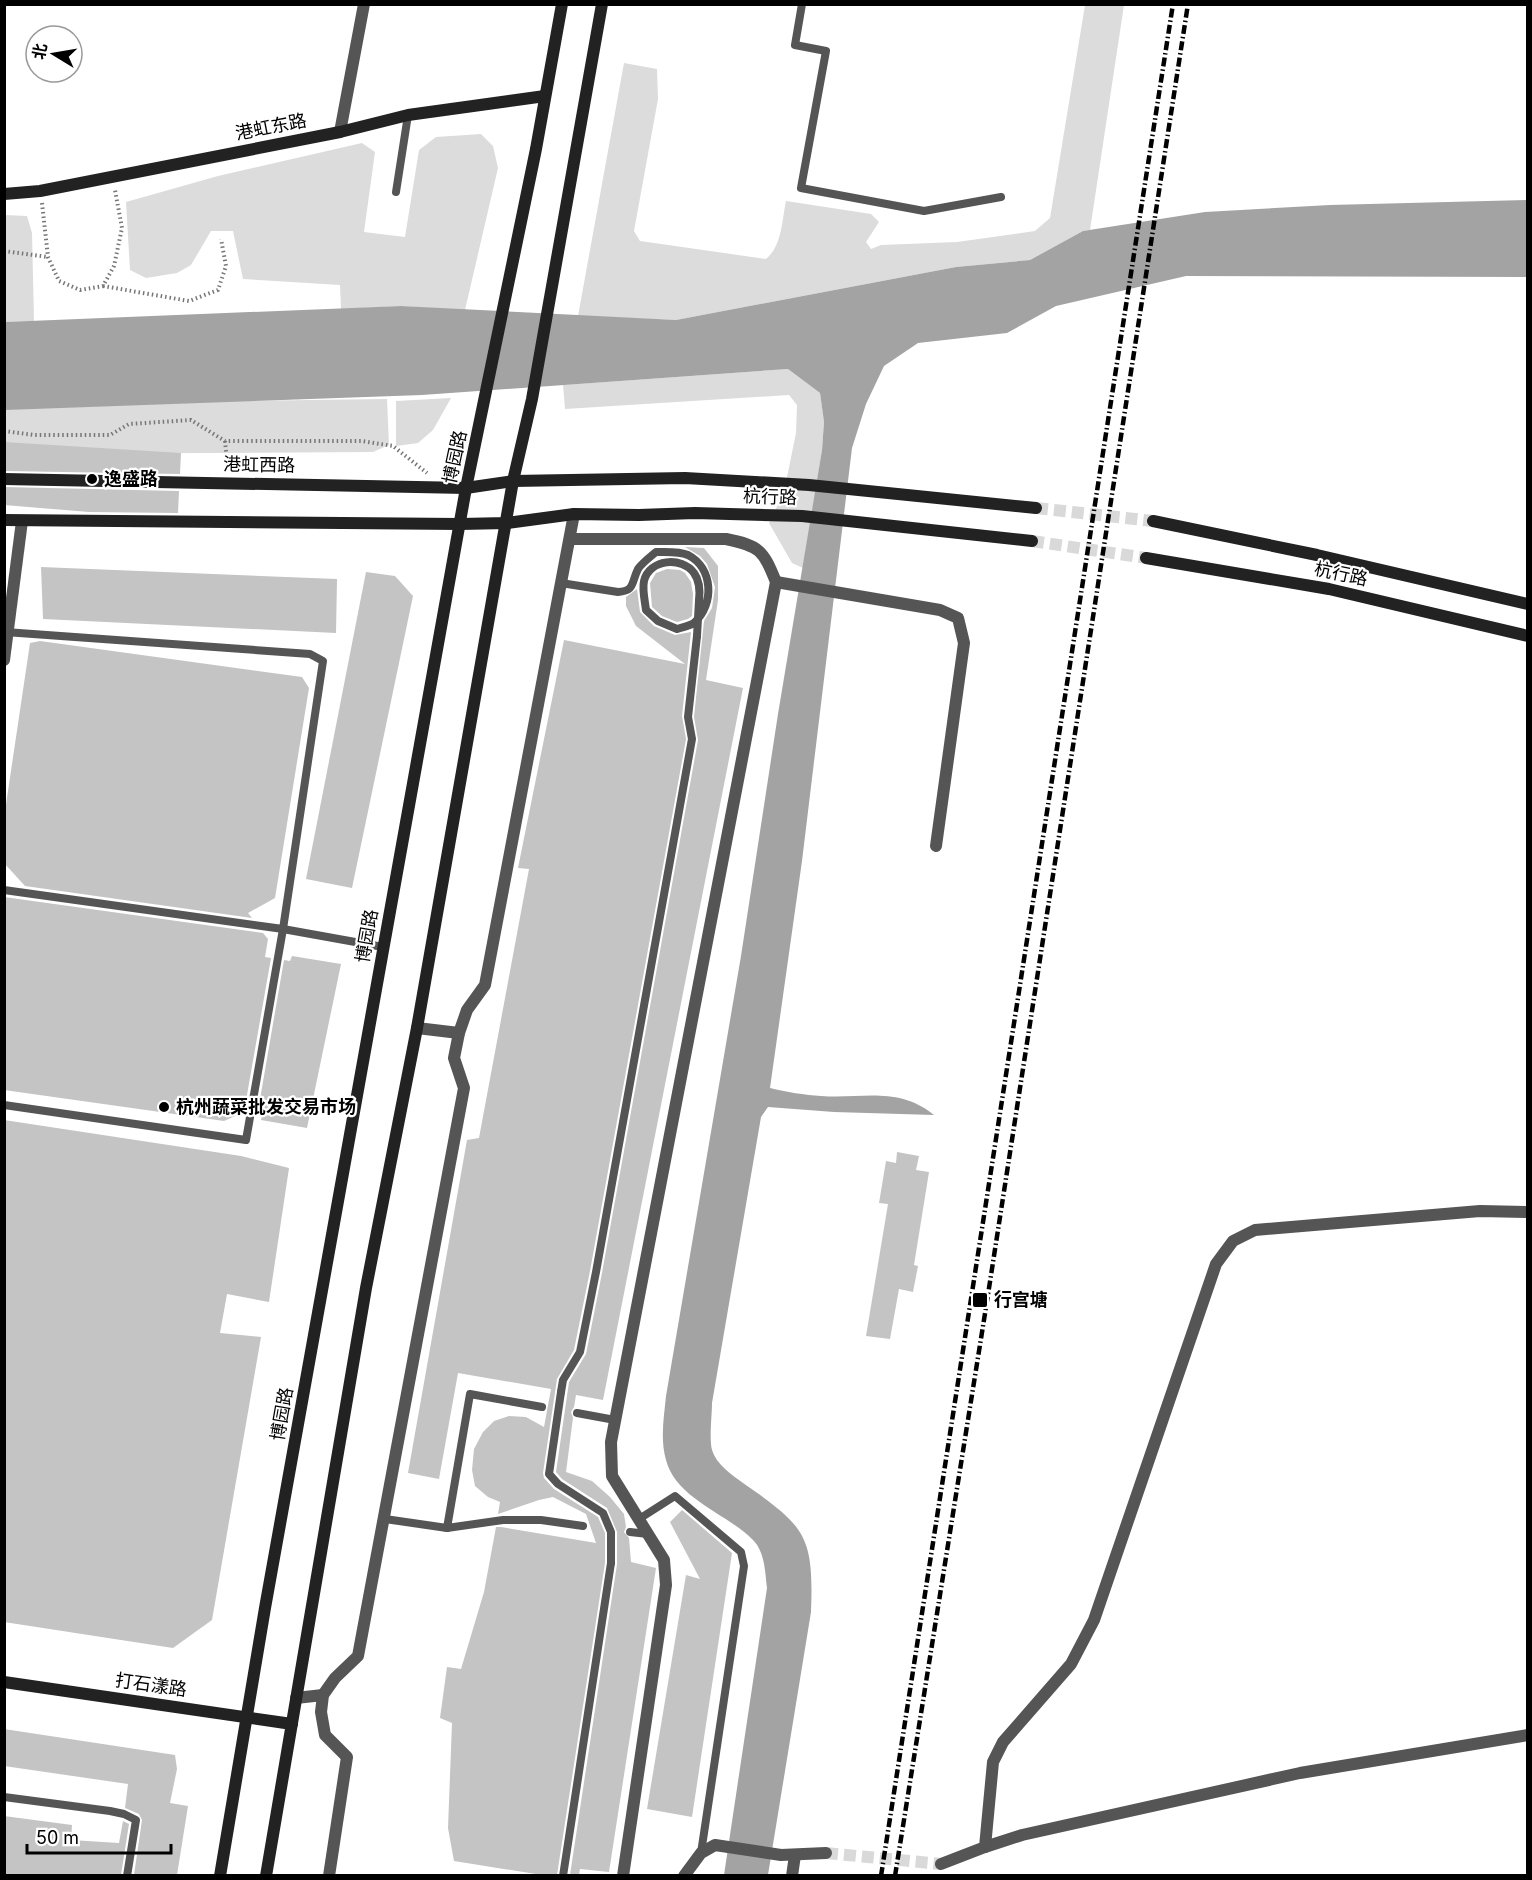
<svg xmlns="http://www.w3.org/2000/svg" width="1532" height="1880" viewBox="0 0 1532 1880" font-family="Inter,'Noto Sans SC',sans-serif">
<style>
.green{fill:#dcdcdc}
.water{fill:#a3a3a3}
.building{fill:#c4c4c4}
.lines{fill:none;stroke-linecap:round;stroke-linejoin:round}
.street-tunnel{stroke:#d9d9d9;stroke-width:12;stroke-dasharray:12 6;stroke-linecap:butt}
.secondary-tunnel{stroke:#d9d9d9;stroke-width:12;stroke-dasharray:12 6;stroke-linecap:butt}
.path{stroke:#777;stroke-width:4;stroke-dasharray:1.5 3;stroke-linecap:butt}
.lane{stroke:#555;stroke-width:8}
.street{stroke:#555;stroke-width:12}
.secondary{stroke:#222;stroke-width:12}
.rail{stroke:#000;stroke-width:4.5;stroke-dasharray:9 3 1.5 3;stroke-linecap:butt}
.lane-bridge{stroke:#555;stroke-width:8}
.poi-dot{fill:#000;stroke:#fff;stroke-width:2}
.labels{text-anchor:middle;stroke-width:4.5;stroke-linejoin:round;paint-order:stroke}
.street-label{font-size:18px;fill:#000;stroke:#fff}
.poi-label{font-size:18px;font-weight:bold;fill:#000;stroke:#fff;text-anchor:start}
</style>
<rect width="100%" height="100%" fill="#fff"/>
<g class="green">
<path d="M1085,5H1124L1090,230L1083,231L1030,260L956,267L676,320L578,316L624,63L657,69L658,99L634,231L640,241L766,259C782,246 782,220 786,201L871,214L879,222L866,242L871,249L881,245L957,242L1035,231L1050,218Z"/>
<path d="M481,134L493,146L498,168L465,310L401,306L341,309L340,285L243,279L233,231H211L191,265L177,273L146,278L130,270L126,202L218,176L362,143L375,152L364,232L405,237L419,150L436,137Z"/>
<path d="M5,215L27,216L32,233L34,321L5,322Z"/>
<path d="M788,369L820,393L824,422L822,450L803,568L792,563L769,523L784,492L796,433L797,405L789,395L565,409L563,385Z"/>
<path d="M451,398L433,430L418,443L396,446V401Z"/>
<path d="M387,399L389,445L373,452L5,454V410L24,404Z"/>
</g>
<path class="water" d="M1527,200V277L1186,276L1056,306L1007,333L918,343L884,366L866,404L852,448L802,861L770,1088C786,1092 805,1095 821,1096C863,1099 898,1086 934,1115L834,1112L768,1107L761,1117L712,1403C712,1415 709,1439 712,1450C716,1464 732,1475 743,1483C805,1526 814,1535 811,1612L768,1875H724L767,1588C765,1572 765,1552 753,1540C728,1514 676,1499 666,1460C660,1439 664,1417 666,1396L741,956L778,714L822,450L824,422L820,393L788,369L422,395L5,410V322L401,306L676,320L956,267L1030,260L1083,231L1205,212L1330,205Z"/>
<g class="building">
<path d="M4,442L181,453L180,474L4,471Z"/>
<path d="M4,487L179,491L178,513L89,512L4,505Z"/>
<path d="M685,547L704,548L718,566V600L706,680L743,688L603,1400L576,1395L574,1407L571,1412L573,1418L566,1472L592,1481L610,1497L624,1514L626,1527L624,1532L629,1538L631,1562L656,1568L609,1872L580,1869L579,1875H570L617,1564V1532L607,1508L562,1479L556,1472L569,1382L586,1354L602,1273L698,740L694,717L704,621L712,608L715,587L707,564L700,556Z"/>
<path d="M41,567L337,579L336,633L43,619Z"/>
<path d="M667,569L680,570L685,573L691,582L693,594L692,616L688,619L677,622L662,616L652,607L650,583L656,573Z"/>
<path d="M366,572L395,576L413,596L352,888L306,879Z"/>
<path d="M637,589L640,612L654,626L675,635L691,632L682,716L686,739L590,1271L574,1350L557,1379L543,1473L544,1478L554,1489L598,1517L605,1533V1563L557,1875H542L454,1861L448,1828L452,1723L440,1718L447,1667L461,1669L484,1592L496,1527H501L596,1543L586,1514L553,1497L539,1500L498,1514L500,1502L488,1497L475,1486L472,1470L474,1449L483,1432L494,1421L509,1416L526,1417L544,1427L551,1389L458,1373L439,1479L408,1473L467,1140L479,1138L529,869L518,868L564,640L685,664L636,626L626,606V597Z"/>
<path d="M40,641L302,677L309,688L275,898L248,913L252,918L25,886L4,863V818L30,643Z"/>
<path d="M4,897L263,933L268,939L265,957L271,958L244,1112L224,1121L4,1090Z"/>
<path d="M292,956L341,964L307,1128L261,1120L265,1102L259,1105L284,960L290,961Z"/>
<path d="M4,1120L241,1156L289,1168L269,1302L227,1294L220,1333L261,1337L212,1620L173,1648L4,1622Z"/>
<path d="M897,1152L919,1156L916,1170L929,1172L914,1265L918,1266L913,1292L899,1289L890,1339L866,1336L888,1204L879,1203L886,1161L896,1163Z"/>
<path d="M682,1510L732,1553L692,1817L647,1809L686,1575L700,1579L670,1522Z"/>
<path d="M4,1729L175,1755L177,1769L170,1803L188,1806L177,1875H134L142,1820L139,1814L125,1808L128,1784L4,1766Z"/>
<path d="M4,1816L72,1825L71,1840L119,1843L123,1821L129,1824L121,1875H4Z"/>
</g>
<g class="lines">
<path class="street-tunnel" d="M826,1853L941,1864"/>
<g class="secondary-tunnel">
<path d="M1036,508L1153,521"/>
<path d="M1032,541L1146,558"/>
</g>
<g class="path">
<path d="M42,203L48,257L59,281L80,290L103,286L114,266L122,228L115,190"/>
<path d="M4,251L48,257"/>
<path d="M103,286L189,301L218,290L226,266L221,239"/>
<path d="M4,431L34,435H110L129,424L191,420L225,441H362L393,446L427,473"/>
<path d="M225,441L228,471"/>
</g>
<g class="lane">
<path d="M802,4L795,45L826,51L801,188L924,211L1001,197"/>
<path d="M396,192L408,115"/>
<path d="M561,583L618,592C635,591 631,583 638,569C642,563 650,557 656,552C666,552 679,551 688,555C713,568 715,604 694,623C690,626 682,627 677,629L658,621L646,610C645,601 642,590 644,581C649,559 682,556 694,573C700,581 700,592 699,601"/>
<path d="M4,890L283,929L383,947"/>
<path d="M4,1105L246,1140L283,929L323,661L310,654L5,632"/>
<path d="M561,1392L563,1380L580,1352L596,1272L692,739L688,717L697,636"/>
<path d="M577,1413L615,1420"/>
<path d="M385,1519L447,1528L503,1520H541L583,1526"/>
<path d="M639,1519L675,1496L741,1552L744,1566L701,1853"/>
<path d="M447,1528L470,1394L542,1407"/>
<path d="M630,1532L648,1534"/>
<path d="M4,1797L110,1811L124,1814L136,1820L127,1876"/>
<path d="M563,1876L611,1563"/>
</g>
<g class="street">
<path d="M340,132L364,4"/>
<path d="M570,539H726C760,546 763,550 776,582L611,1442L612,1476L664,1560L666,1585L623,1876"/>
<path d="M776,582L940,610L958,618L964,643L936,846"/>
<path d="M4,660L22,521"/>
<path d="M417,1028L459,1033"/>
<path d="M296,1698L323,1695"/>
<path d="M985,1847L1022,1835L1300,1773L1528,1735"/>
<path d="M941,1864L985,1847L993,1762L1003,1742L1071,1664L1094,1620L1216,1264L1233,1241L1255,1230L1480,1211L1528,1212"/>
<path d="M329,1876L347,1757L325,1735L321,1712L323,1695L335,1678L358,1656L464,1088L454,1058L459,1033L467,1010L485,985L574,514"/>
<path d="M684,1876L701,1853L715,1845L781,1855L826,1853"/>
<path d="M792,1876L795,1855"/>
</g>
<g class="secondary">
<path d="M4,194L40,191L340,132L408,115L545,96"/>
<path d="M4,479L466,488L513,481L685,478L809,485L1036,508"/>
<path d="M4,520L460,524L507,523L574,514L639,515L695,513L802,516L1032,541"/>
<path d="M1153,521L1317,555L1528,604"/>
<path d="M1146,558L1329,589L1528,636"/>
<path d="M4,1682L292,1724"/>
<path d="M220,1876L265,1608L466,488L536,149L562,4"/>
<path d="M266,1876L366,1288L417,1028L513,481L532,399L602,4"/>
</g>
<g class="rail">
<path d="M881,1876L1173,4"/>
<path d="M895,1876L987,1301L1188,4"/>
</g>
<g class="lane-bridge">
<path d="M697,636L699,601"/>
<path d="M561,1392L549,1474L558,1484L603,1513L611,1532V1563"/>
</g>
</g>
<g class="poi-dot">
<circle cx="92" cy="479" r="6"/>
<circle cx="164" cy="1107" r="6"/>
<rect x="972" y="1292" width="16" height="16" rx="3"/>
</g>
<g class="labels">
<g class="street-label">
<text transform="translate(271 127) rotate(-11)" y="6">港虹东路</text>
<text transform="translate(455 457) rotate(-78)" y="6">博园路</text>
<text transform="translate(259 465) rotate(1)" y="6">港虹西路</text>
<text transform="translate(770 497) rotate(2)" y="6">杭行路</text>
<text transform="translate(1341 574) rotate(12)" y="6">杭行路</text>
<text transform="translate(367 936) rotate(-80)" y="6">博园路</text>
<text transform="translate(282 1414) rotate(-80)" y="6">博园路</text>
<text transform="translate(151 1685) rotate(8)" y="6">打石漾路</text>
</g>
<g class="poi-label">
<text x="104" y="485">逸盛路</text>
<text x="176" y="1113">杭州蔬菜批发交易市场</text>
<text x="994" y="1306">行宫塘</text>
</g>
</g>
<rect width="1532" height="1880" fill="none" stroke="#000000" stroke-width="12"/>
<g transform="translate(54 54) rotate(281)"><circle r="28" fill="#ffffff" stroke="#999999" stroke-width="1.5"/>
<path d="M0-4.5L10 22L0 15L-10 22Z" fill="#000000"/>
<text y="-9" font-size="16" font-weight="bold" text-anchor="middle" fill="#000000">北</text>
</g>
<path d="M27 1844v9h144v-9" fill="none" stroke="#000000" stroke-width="3"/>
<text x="36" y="1844" font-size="18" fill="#000000" stroke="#ffffff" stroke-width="4.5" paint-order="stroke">50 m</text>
</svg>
